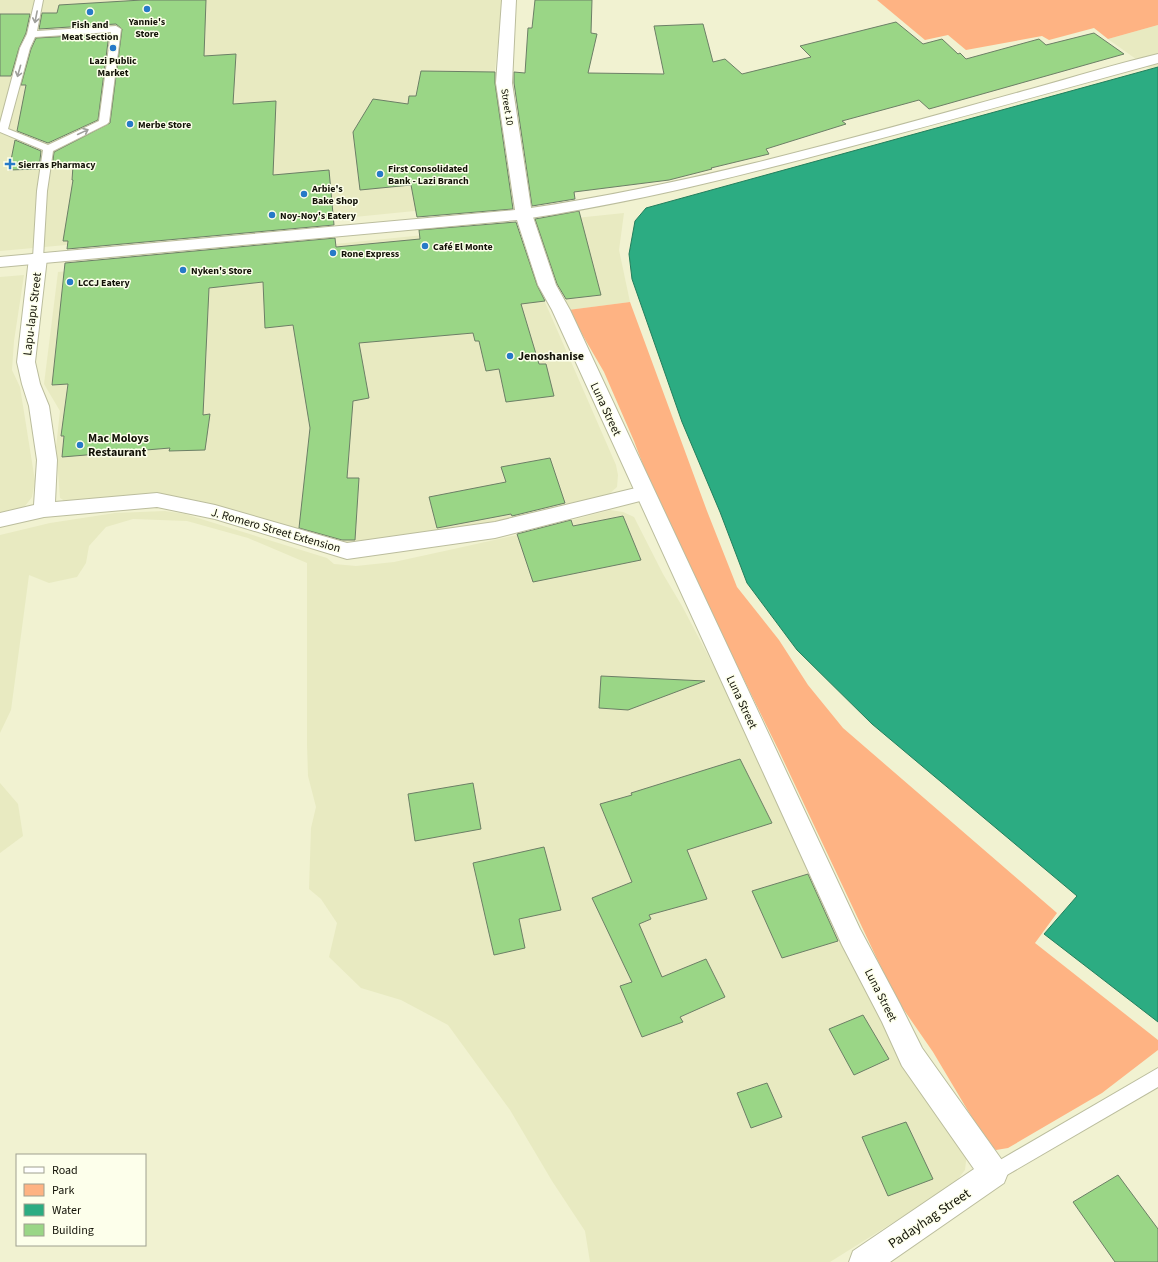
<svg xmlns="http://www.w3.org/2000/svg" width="1158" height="1262" viewBox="0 0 1158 1262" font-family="'Source Sans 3',sans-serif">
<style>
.built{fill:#e8eac1}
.green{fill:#feb383}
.water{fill:#2cac82;stroke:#247e5d}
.building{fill:#9ad686;stroke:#6c7f66}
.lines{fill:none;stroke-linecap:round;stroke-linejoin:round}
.lane-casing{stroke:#bbbd9d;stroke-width:2}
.street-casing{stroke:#bbbd9d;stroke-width:2}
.secondary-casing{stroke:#bbbd9d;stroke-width:2}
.lane{fill:#fff;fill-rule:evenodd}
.street{fill:#fff;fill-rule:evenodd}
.secondary{fill:#fff;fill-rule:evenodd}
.oneway{stroke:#a0a09c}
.poi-dot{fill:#267ac8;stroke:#fdffeb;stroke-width:1.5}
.labels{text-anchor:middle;stroke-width:3;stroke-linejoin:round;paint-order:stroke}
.far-poi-label{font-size:10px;font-weight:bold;fill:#121207;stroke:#fdffeb;text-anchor:start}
.far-street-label{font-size:10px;fill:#121207;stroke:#fdffeb}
.street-label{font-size:12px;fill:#121207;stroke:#fdffeb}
.poi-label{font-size:12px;font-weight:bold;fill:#121207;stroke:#fdffeb;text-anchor:start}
.near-street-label{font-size:14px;fill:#121207;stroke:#fdffeb}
</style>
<rect width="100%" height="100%" fill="#f1f2d1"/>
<g class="built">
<path d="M0,0H503L492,96L501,138L509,171L514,201L155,237L0,251Z"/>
<path d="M1158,25V67L1150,69L1108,39Z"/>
<path d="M624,213L619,250L630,302L568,310L552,284L537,222Z"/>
<path d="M513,226L518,232L538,286L616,465L618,475L617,487L608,495L474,529L358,546L213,507L70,504L60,498L56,447L60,411L44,384L58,272Z"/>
<path d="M24,275L14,341L12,370L20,387L35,481L32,497L25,506L9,514L0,515V277Z"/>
<path d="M610,510L623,512L634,517L663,574L682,606L741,718L967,1153L965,1170L953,1185L830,1262H590L585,1231L552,1181L510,1110L448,1025L401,1000L361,988L329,957L337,923L321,899L309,889L311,828L316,807L308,776L307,745V563L248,538L187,521L133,519L106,527L89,546L86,563L77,577L49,583L29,575L11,710L0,733V535L50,523L115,513L165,511L185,514L327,558L334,564L356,566L394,562L449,550L517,535Z"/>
<path d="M0,783L18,804L23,836L0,853Z"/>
</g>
<g class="green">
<path d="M877,0H1158V25L1108,39L1094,28L1049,40L1042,36L966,50L948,35L925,40Z"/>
<path d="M630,302L707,511L737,587L779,640L808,685L843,728L1057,913L1035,943L1158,1040V1050L1102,1093L1008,1148L996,1150L986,1141L933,1052L895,997L779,751L686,562L651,486L634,441L604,372L568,310Z"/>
</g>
<path class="water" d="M1158,67V1022L1044,934L1077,896L872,724L797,650L747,583L720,512L682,422L632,279L629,254L635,221L646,208Z"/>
<g class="building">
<path d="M142,0H206L204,56L236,54L233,104L276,101L273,175L329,170L334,225L67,249L68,241H63L73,180H72L73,166L52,168L54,152L110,123L122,29L116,24L39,29L42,13H57L59,5Z"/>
<path d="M535,0H592L591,33L597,34L588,73L664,74L654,26L703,24L713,62L725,59L742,74L811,57L800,46L896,22L923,44L942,39L958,54L960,53L966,59L1039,39L1046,45L1094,33L1124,54L929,109L919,100L842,121L846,124L766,149L769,154L711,168L712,169L669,180L574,192L575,199L532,206L514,83V72L525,73L528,28H532Z"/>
<path d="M0,14H30L26,33L19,48L11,76H0Z"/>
<path d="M109,34L98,120L48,143L17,131L26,85H21L31,49L36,38Z"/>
<path d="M421,71L495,72V83L513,209L417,217L411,185L360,190L353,132L373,99L408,104L409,96H416Z"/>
<path d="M15,140L41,151L39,169L9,170Z"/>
<path d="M579,211L601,295L566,299L557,284L535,219Z"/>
<path d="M516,222L537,285L545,301L521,304L539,364H546L554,396L506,402L499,369L486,371L479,341H475L473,333L359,343L369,398L353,401L347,478H359L355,540H342L299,528L310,428L293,325L265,328L263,282L209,288L203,415L210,414L205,450L169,451L170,448L62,457L64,436H61L68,384L52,385L65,263L335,238L336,247L420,239L419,230Z"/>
<path d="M550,458L565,503L512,516L511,514L437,528L429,497L506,482L501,467Z"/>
<path d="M623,516L641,560L533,582L517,534L571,520L573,526Z"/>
<path d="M601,676L705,681L628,710L599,708Z"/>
<path d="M740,759L772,823L687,850L707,899L649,915L651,919L639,924L662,977L706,959L725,997L680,1017L683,1022L642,1037L620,986L632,982L592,898L632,882L600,804L632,795L631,793Z"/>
<path d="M473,783L481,829L415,841L408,794Z"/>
<path d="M544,847L561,910L519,919L525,948L494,955L473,863Z"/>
<path d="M808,874L838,941L782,958L752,891Z"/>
<path d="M863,1015L889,1059L854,1075L829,1029Z"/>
<path d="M767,1083L782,1117L751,1128L737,1093Z"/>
<path d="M906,1122L933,1179L888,1196L862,1137Z"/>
<path d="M1118,1175L1158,1229V1262H1115L1073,1202Z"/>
</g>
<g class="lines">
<g class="lane-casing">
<g id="lane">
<path d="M35,0H43L37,31L116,26L121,29L109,122L107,124L53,151L47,191L43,258L38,261L33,258L37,191L43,150L0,132V123L20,48L27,34ZM111,32L99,121L48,145L8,129L30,48L35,37Z"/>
<path d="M1158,1068V1087L1000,1179L994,1182L988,1179L985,1173L988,1167Z"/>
</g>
</g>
<g class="street-casing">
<g id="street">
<path d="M1158,54V63C1053,92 947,121 841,149C736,177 632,203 524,219L518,218L516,214L518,210L524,209C696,184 864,135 1031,89C1074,77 1116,64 1158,54Z"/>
<path d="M38,253L44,254L47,258L35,362L40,384L49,406L57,460L55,502L157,493L215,505L347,543L495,522L644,486L651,488L654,493L651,498L644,500L495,538L347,559L215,519L157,507L44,517L0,527V513L34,505L37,460L29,406L22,384L17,362L29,258L32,254Z"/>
</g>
</g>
<g class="secondary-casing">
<path id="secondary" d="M502,0H516L512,83L532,214L556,285L570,310L860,929L900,1004L922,1048L1004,1163L1008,1173L1004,1183L890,1262H849L853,1251L974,1169L902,1066L882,1022L842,945L552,310L538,285L517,220L0,267V257L515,210L496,83Z"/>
</g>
<use href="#lane" class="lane"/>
<use href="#street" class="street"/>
<use href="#secondary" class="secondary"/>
</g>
<defs><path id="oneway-shaft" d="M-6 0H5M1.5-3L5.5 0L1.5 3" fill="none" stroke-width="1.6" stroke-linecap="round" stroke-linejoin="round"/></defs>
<g class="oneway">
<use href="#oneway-shaft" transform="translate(36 17) rotate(101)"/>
<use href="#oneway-shaft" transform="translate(19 71) rotate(106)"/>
<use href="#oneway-shaft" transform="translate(83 132) rotate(-25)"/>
</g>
<g class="poi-dot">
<circle cx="147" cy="9" r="4"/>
<circle cx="90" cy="12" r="4"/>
<circle cx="113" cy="48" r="4"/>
<circle cx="130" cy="124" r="4"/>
<path d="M8 158h4v4h4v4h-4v4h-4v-4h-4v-4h4z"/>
<circle cx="380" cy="174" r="4"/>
<circle cx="304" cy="194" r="4"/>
<circle cx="272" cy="215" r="4"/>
<circle cx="425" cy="246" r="4"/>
<circle cx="333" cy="253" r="4"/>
<circle cx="183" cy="270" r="4"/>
<circle cx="70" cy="282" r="4"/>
<circle cx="510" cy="356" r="4"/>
<circle cx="80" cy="445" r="4"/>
</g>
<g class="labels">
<g class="far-poi-label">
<text x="147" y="25" text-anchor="middle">Yannie's<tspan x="147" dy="12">Store</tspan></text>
<text x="90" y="28" text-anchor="middle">Fish and<tspan x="90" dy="12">Meat Section</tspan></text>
<text x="113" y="64" text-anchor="middle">Lazi Public<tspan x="113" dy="12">Market</tspan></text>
<text x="138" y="128">Merbe Store</text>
<text x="18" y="168">Sierras Pharmacy</text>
<text x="388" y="172">First Consolidated<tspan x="388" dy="12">Bank - Lazi Branch</tspan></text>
<text x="312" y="192">Arbie's<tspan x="312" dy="12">Bake Shop</tspan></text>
<text x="280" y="219">Noy-Noy's Eatery</text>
<text x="433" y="250">Café El Monte</text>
<text x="341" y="257">Rone Express</text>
<text x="191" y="274">Nyken's Store</text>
<text x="78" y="286">LCCJ Eatery</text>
</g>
<g class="far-street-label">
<text transform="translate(508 107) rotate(81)" y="4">Street 10</text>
</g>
<g class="street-label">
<text transform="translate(32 314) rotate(-83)" y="4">Lapu-lapu Street</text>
<text transform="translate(606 409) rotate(65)" y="4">Luna Street</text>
<text transform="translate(276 530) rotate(16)" y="4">J. Romero Street Extension</text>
<text transform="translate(742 702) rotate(65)" y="4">Luna Street</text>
<text transform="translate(881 995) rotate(63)" y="4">Luna Street</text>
</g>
<g class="poi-label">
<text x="518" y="360">Jenoshanise</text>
<text x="88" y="442">Mac Moloys<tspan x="88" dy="14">Restaurant</tspan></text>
</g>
<g class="near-street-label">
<text transform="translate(929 1218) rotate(-34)" y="5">Padayhag Street</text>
</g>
</g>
<rect x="16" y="1154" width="130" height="92" fill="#fdffeb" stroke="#9fa090"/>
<rect x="24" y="1167" width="20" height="6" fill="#ffffff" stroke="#9fa090"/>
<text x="52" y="1174" font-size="12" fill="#121207">Road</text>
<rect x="24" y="1184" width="20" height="12" fill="#feb383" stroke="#9fa090"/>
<text x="52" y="1194" font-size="12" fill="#121207">Park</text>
<rect x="24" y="1204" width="20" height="12" fill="#2cac82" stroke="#9fa090"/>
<text x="52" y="1214" font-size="12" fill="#121207">Water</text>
<rect x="24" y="1224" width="20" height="12" fill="#9ad686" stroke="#9fa090"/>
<text x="52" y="1234" font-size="12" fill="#121207">Building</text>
</svg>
